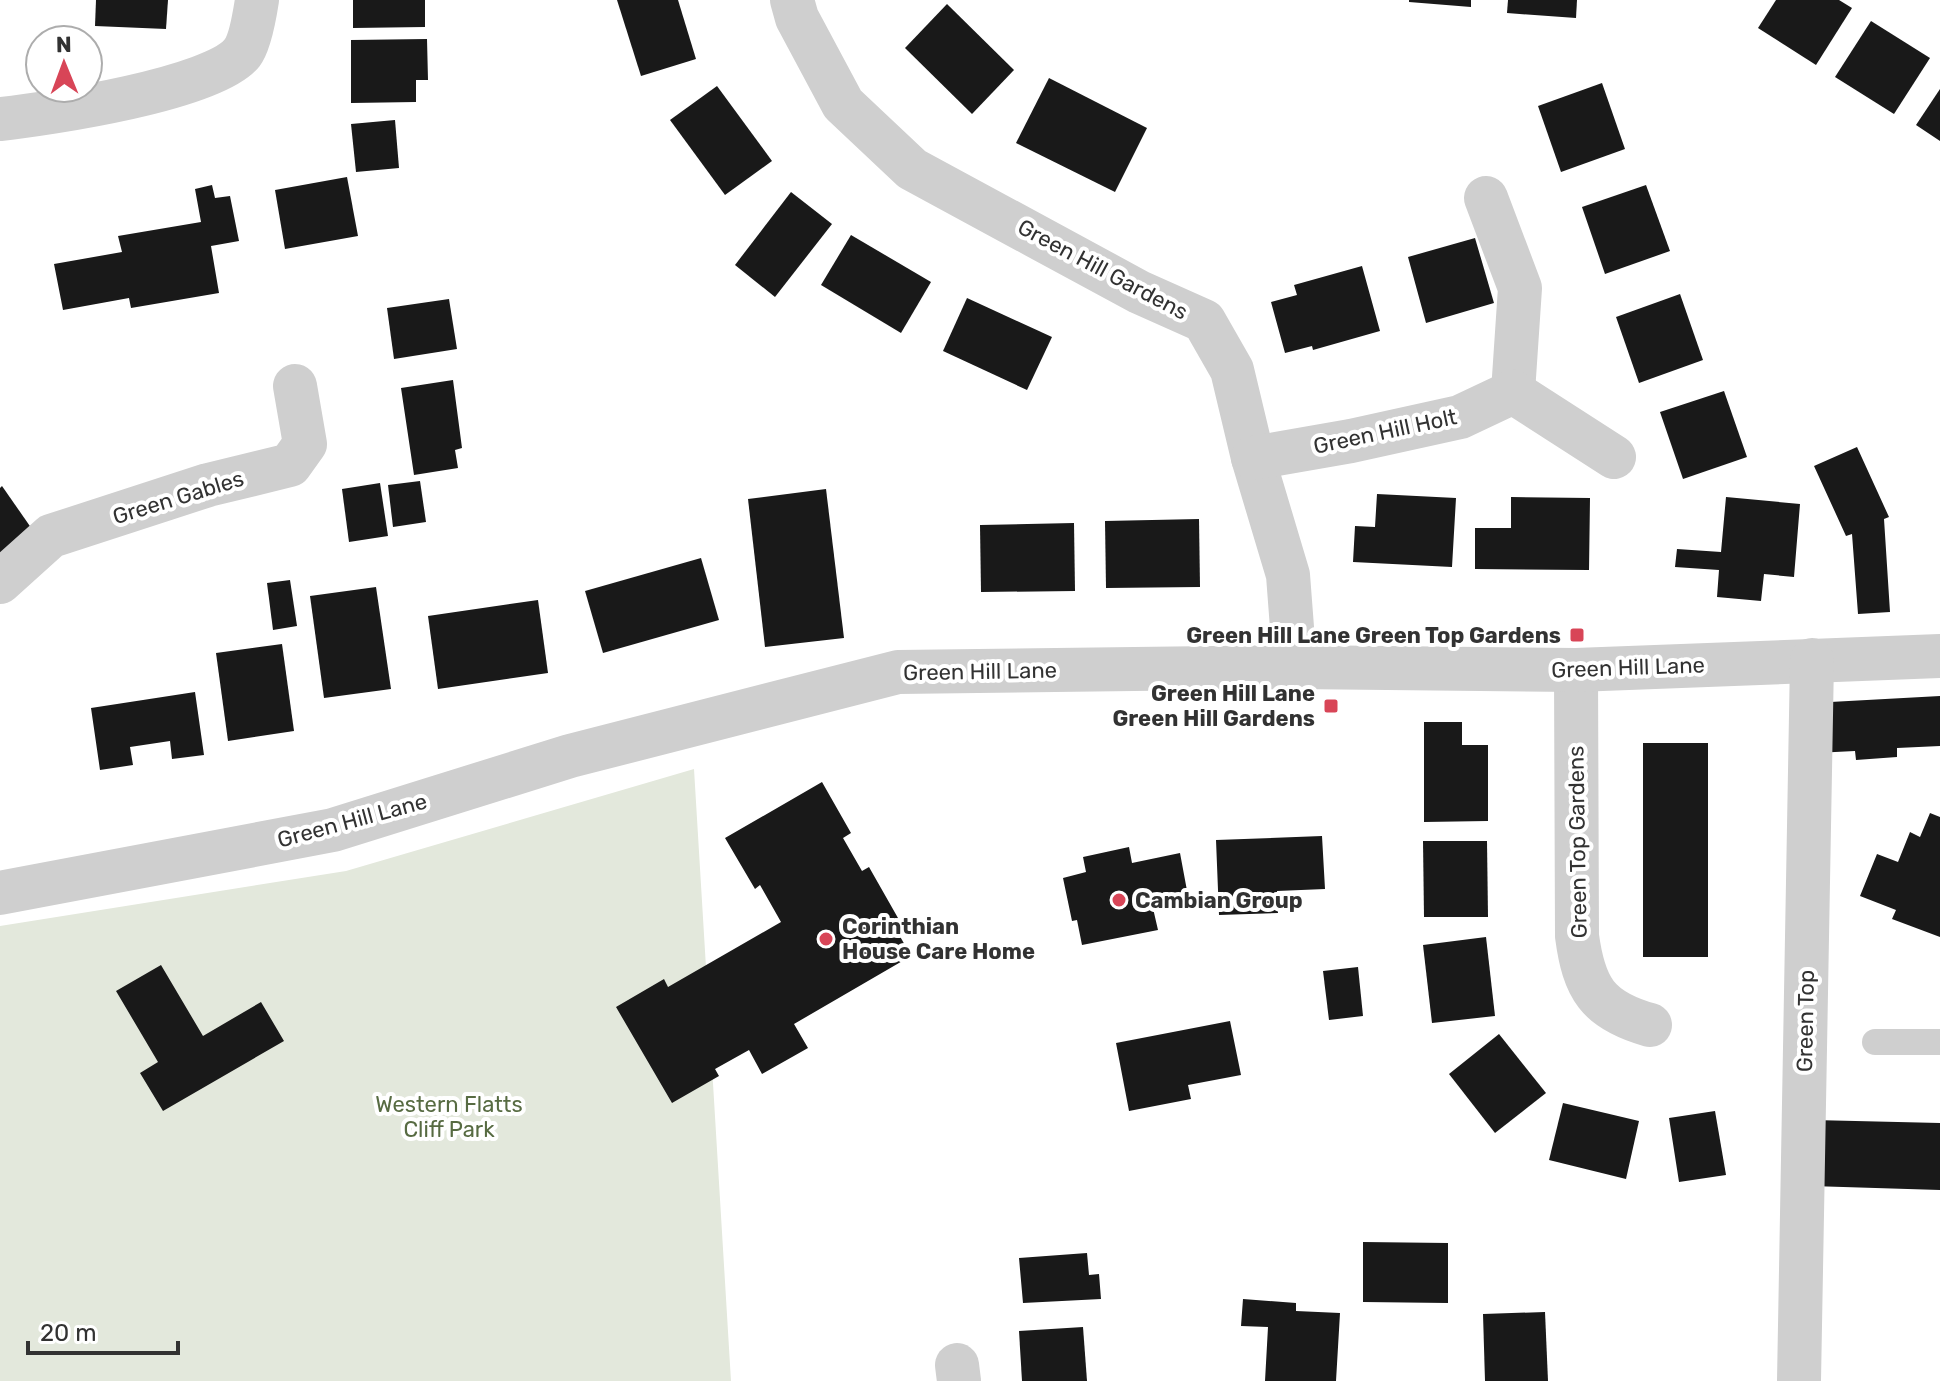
<svg xmlns="http://www.w3.org/2000/svg" width="1940" height="1381" viewBox="0 0 1940 1381" font-family="Rubik,sans-serif">
<style>
.green{fill:#e3e8dc}
.building{fill:#191919}
.lines{fill:none;stroke-linecap:round;stroke-linejoin:round}
.service{stroke:#cfcfcf;stroke-width:26}
.minor{stroke:#cfcfcf;stroke-width:44}
.poi-dot{fill:#d84557;stroke:#fff;stroke-width:3}
.labels{text-anchor:middle;stroke-width:8;stroke-linejoin:round;paint-order:stroke}
.street-label{font-size:22px;fill:#323232;stroke:#fff}
.poi-label{font-size:22px;font-weight:bold;fill:#323232;stroke:#fff;text-anchor:end}
.park-label{font-size:22px;fill:#576b42;stroke:#fff}
</style>
<rect width="100%" height="100%" fill="#fff"/>
<path class="green" d="M694,769L731,1381H0V926L346,871Z"/>
<g class="building">
<path d="M96,0H168L166,29L95,26Z"/>
<path d="M353,0H425V27L353,28Z"/>
<path d="M617,0H678L696,59L641,76Z"/>
<path d="M1409,0H1471V7L1409,2Z"/>
<path d="M1508,0H1577L1576,18L1507,13Z"/>
<path d="M1776,0H1839L1852,8L1816,65L1758,28Z"/>
<path d="M947,4L1014,70L972,114L905,48Z"/>
<path d="M1871,21L1930,58L1894,114L1835,77Z"/>
<path d="M427,39L428,80H416V102L351,103V40Z"/>
<path d="M1049,78L1147,128L1115,192L1016,143Z"/>
<path d="M1602,83L1625,149L1561,172L1538,106Z"/>
<path d="M717,86L772,161L725,195L670,120Z"/>
<path d="M1940,89V141L1916,125Z"/>
<path d="M395,120L399,168L356,172L351,124Z"/>
<path d="M347,177L358,236L285,249L275,190Z"/>
<path d="M212,185L215,198L230,196L239,241L211,246L219,293L131,308L129,298L63,310L54,264L122,252L118,236L201,222L195,189Z"/>
<path d="M1646,185L1670,251L1605,274L1582,207Z"/>
<path d="M791,192L832,224L775,297L735,265Z"/>
<path d="M851,235L931,282L901,333L821,285Z"/>
<path d="M1475,238L1494,303L1426,323L1408,257Z"/>
<path d="M1362,266L1380,331L1313,350L1312,346L1285,353L1271,302L1297,295L1294,285Z"/>
<path d="M1680,294L1703,360L1639,383L1616,317Z"/>
<path d="M967,298L1052,337L1027,390L943,351Z"/>
<path d="M449,299L457,349L394,359L387,308Z"/>
<path d="M453,380L462,448L455,450L458,468L414,475L401,388Z"/>
<path d="M1724,391L1747,457L1683,479L1660,412Z"/>
<path d="M1857,447L1889,517L1884,519L1890,612L1858,614L1852,534L1846,536L1814,466Z"/>
<path d="M420,481L426,522L393,527L388,485Z"/>
<path d="M380,483L388,536L349,542L342,489Z"/>
<path d="M2,486L41,542L0,570V488Z"/>
<path d="M826,489L844,638L765,647L748,499Z"/>
<path d="M1377,494L1456,498L1452,567L1353,562L1355,526L1375,527Z"/>
<path d="M1511,497L1590,498L1589,570L1475,569V528H1511Z"/>
<path d="M1726,497L1800,504L1794,577L1764,574L1761,601L1717,597L1719,570L1675,567L1677,549L1721,552Z"/>
<path d="M1199,519L1200,587L1106,588L1105,521Z"/>
<path d="M1074,523L1075,591L981,592L980,525Z"/>
<path d="M701,558L719,620L603,653L585,591Z"/>
<path d="M290,580L297,626L273,630L267,583Z"/>
<path d="M376,587L391,689L324,698L310,596Z"/>
<path d="M538,600L548,673L438,689L428,616Z"/>
<path d="M282,644L294,731L228,741L216,653Z"/>
<path d="M195,692L204,755L172,759L170,741L130,747L133,765L100,770L91,708Z"/>
<path d="M1940,696V746L1897,748V757L1856,760L1855,751L1815,753L1812,703Z"/>
<path d="M1424,722H1462V745H1488V821L1424,822Z"/>
<rect x="1643" y="743" width="65" height="214"/>
<path d="M822,782L851,833L843,838L862,871L869,867L898,918L892,922L911,956L794,1024L808,1048L762,1074L749,1050L715,1069L719,1076L672,1103L616,1007L664,979L668,987L781,922L760,885L755,889L725,838Z"/>
<path d="M1930,813L1940,817V937L1892,919L1896,910L1860,896L1877,854L1898,862L1910,832L1920,837Z"/>
<path d="M1322,836L1325,889L1277,891L1278,913L1219,915L1216,840Z"/>
<path d="M1423,841H1487L1488,917H1424Z"/>
<path d="M1129,847L1132,863L1180,853L1188,896L1152,904L1158,930L1082,945L1077,920L1072,921L1063,878L1086,872L1083,857Z"/>
<path d="M1486,937L1495,1016L1432,1023L1423,945Z"/>
<path d="M161,965L203,1036L261,1002L284,1041L163,1111L140,1073L158,1062L116,991Z"/>
<path d="M1358,967L1363,1016L1329,1020L1323,971Z"/>
<path d="M1230,1021L1241,1075L1188,1085L1191,1099L1129,1111L1116,1043Z"/>
<path d="M1499,1034L1546,1093L1495,1133L1449,1074Z"/>
<path d="M1563,1103L1639,1121L1626,1179L1549,1160Z"/>
<path d="M1715,1111L1726,1175L1679,1182L1669,1118Z"/>
<path d="M1813,1120L1940,1123V1190L1811,1186Z"/>
<path d="M1363,1242L1448,1243V1303L1363,1302Z"/>
<path d="M1087,1253L1089,1275L1099,1274L1101,1299L1023,1303L1019,1258Z"/>
<path d="M1243,1299L1296,1303V1311L1340,1313L1336,1381H1265L1268,1327L1241,1326Z"/>
<path d="M1545,1312L1548,1381H1485L1483,1314Z"/>
<path d="M1083,1327L1087,1381H1022L1019,1331Z"/>
</g>
<g class="lines">
<path class="service" d="M1875,1042H1940"/>
<g class="minor">
<path d="M792,0L797,18L843,104L912,169L1139,292L1204,321L1232,370L1253,458L1288,575L1295,667"/>
<path d="M0,119C48,114 214,89 242,53C250,43 255,13 257,0"/>
<path d="M1486,198L1520,288L1513,392"/>
<path d="M1253,458L1351,441L1460,417L1513,392L1614,457"/>
<path d="M0,582L51,536L208,485L290,465L305,444L295,386"/>
<path d="M1576,670L1577,936C1584,988 1597,1010 1650,1025"/>
<path d="M0,893L333,830L570,756L898,672L1295,667L1576,670L1940,656"/>
<path d="M957,1365L959,1381"/>
<path d="M1799,1381L1812,660"/>
</g>
</g>
<g class="poi-dot">
<rect x="1569" y="627" width="16" height="16" rx="4"/>
<rect x="1323" y="698" width="16" height="16" rx="4"/>
<circle cx="1119" cy="900" r="8"/>
<circle cx="826" cy="939" r="8"/>
</g>
<g class="labels">
<g class="street-label">
<text transform="translate(1103 269) rotate(28)" y="8">Green Hill Gardens</text>
<text transform="translate(1385 431) rotate(-12)" y="8">Green Hill Holt</text>
<text transform="translate(178 497) rotate(-17)" y="8">Green Gables</text>
<text transform="translate(1628 667) rotate(-2)" y="8">Green Hill Lane</text>
<text transform="translate(980 671) rotate(-1)" y="8">Green Hill Lane</text>
<text transform="translate(352 820) rotate(-15)" y="8">Green Hill Lane</text>
<text transform="translate(1577 842) rotate(-91)" y="8">Green Top Gardens</text>
<text transform="translate(1805 1021) rotate(-89)" y="8">Green Top</text>
</g>
<g class="poi-label">
<text x="1561" y="643">Green Hill Lane Green Top Gardens</text>
<text x="1315" y="701">Green Hill Lane<tspan x="1315" dy="25">Green Hill Gardens</tspan></text>
<text x="1135" y="908" text-anchor="start">Cambian Group</text>
<text x="842" y="934" text-anchor="start">Corinthian<tspan x="842" dy="25">House Care Home</tspan></text>
</g>
<g class="park-label">
<text x="449" y="1112">Western Flatts<tspan x="449" dy="25">Cliff Park</tspan></text>
</g>
</g>
<g transform="translate(64 64) rotate(359)"><circle r="38" fill="#ffffff" stroke="#adadad" stroke-width="2"/>
<path d="M0-6L14 30L0 20L-14 30Z" fill="#d84557"/>
<text y="-12" font-size="22" font-weight="bold" text-anchor="middle" fill="#323232">N</text>
</g>
<path d="M28 1341v12h150v-12" fill="none" stroke="#323232" stroke-width="4"/>
<text x="40" y="1341" font-size="24" fill="#323232" stroke="#ffffff" stroke-width="6" paint-order="stroke">20 m</text>
</svg>
